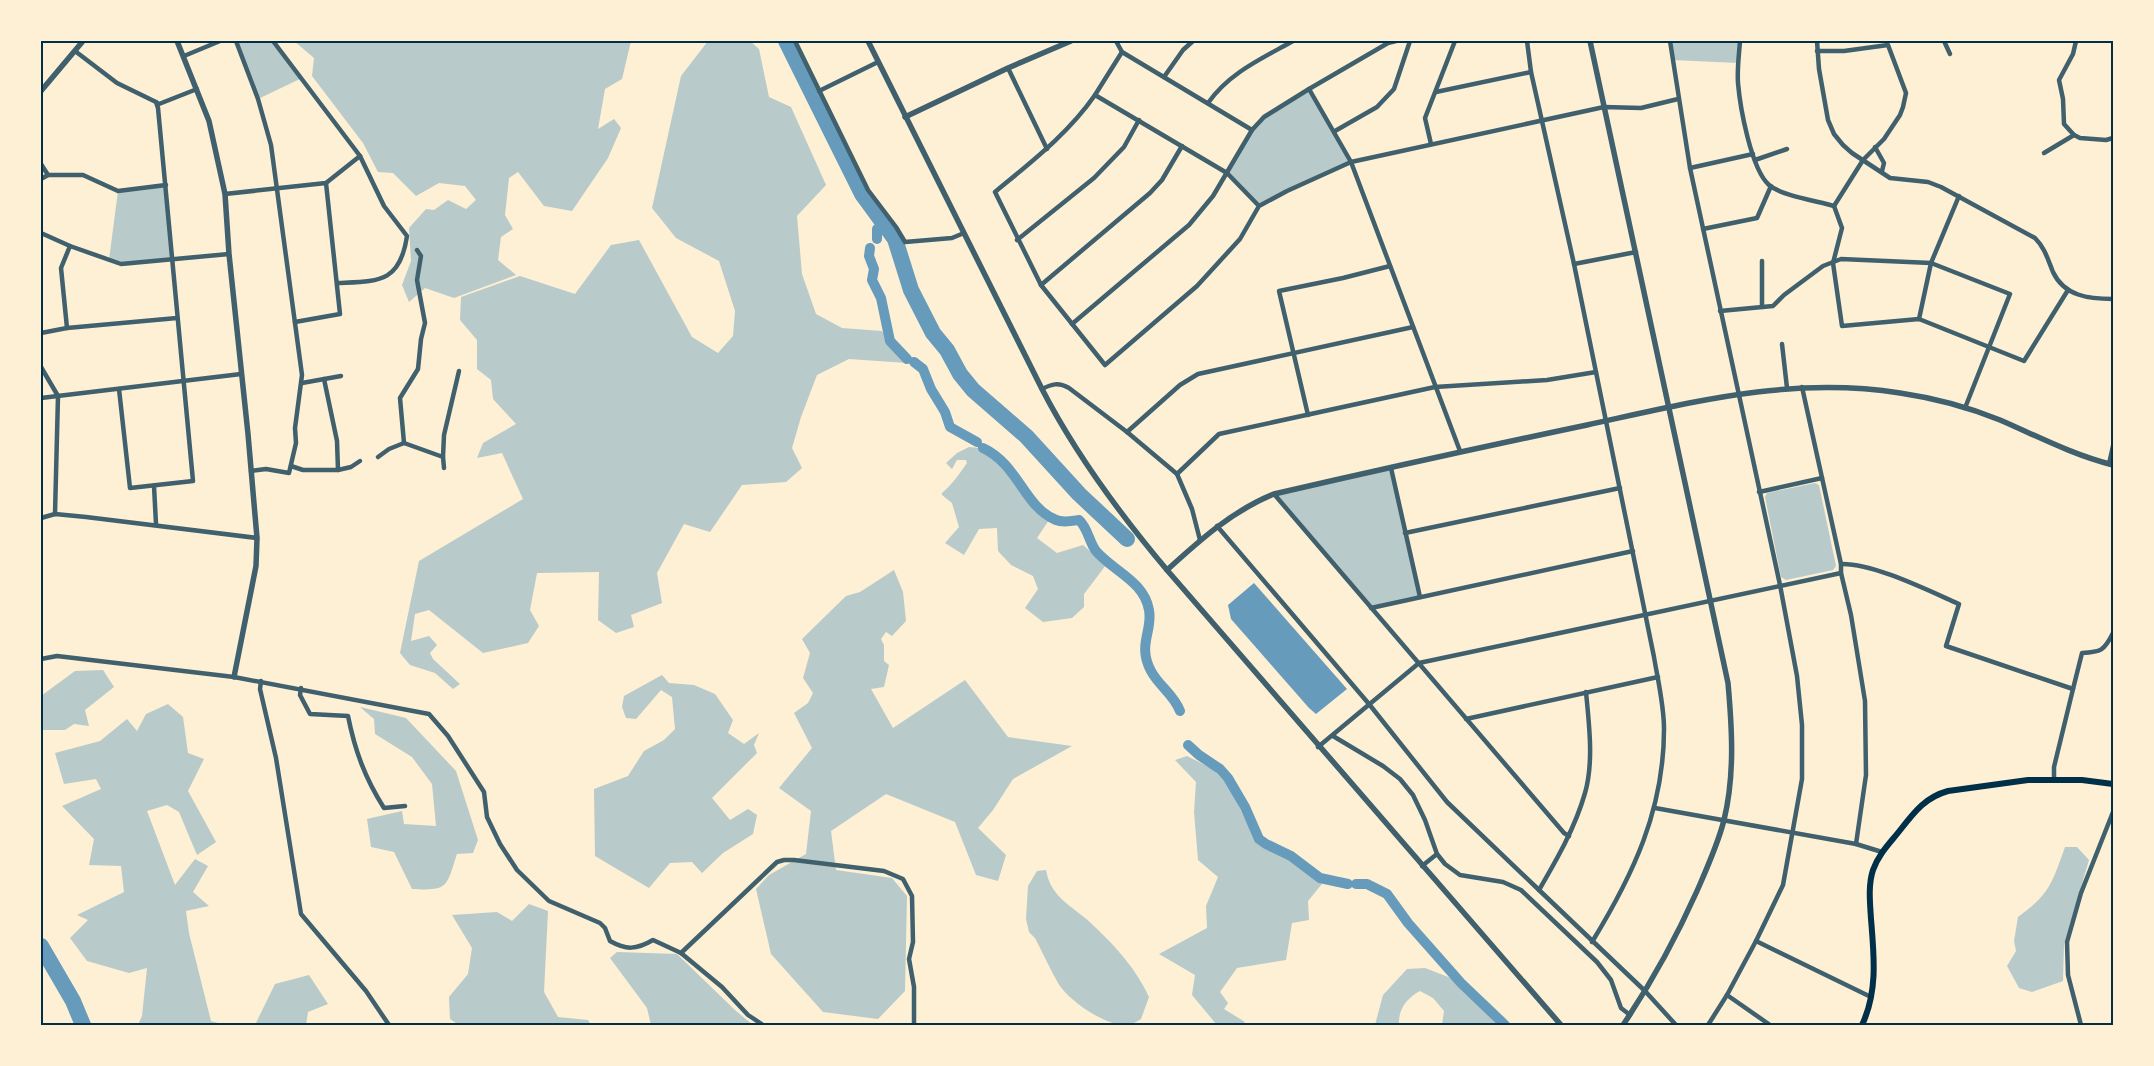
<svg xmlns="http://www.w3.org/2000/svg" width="2154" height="1066" viewBox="0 0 2154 1066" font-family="'Fira Sans',sans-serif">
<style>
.green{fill:#b9caca}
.water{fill:#669bbc}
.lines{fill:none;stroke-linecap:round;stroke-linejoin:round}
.canal{stroke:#669bbc;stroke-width:10}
.river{stroke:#669bbc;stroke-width:16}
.minor{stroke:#3f606c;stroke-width:4.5}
.tertiary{stroke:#3f606c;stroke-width:5.5}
.secondary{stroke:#003049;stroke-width:6}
.neatline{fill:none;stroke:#003049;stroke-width:2}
</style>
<rect width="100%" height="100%" fill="#fdf0d5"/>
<g class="green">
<path d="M236,41H273L302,78L258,99Z"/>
<path d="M294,41H631L622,79L605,89L598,129L614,119L621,128L608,158L572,211L544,206L518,172L509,178L505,215L513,229L501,237L498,260L516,275L454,298L425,288L409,302L402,285L411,261L409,228L426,209L434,210L448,200L466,209L476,200L465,186L439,183L416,196L393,173L378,172L363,143L312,76L314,58Z"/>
<path d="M708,41H750L759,49L769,97L791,107L826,185L797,216L802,274L816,314L842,328L882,331L892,348L907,363L849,359L817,375L801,417L792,448L802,468L786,482L742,485L710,532L684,524L657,573L662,603L631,615L634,627L616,633L598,620L599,572L537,573L530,610L539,626L528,643L483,653L429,610L415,614L411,641L429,636L437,645L430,653L433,659L460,684L453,689L435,673L410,665L400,653L419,561L523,499L502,453L477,458L483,443L516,424L493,399L491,380L477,369V340L460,320L461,297L520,276L575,294L611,245L639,240L692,337L718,353L733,336L735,311L719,261L676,238L652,208L681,76Z"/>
<path d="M1670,41H1740L1738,63L1673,60Z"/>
<path d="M1309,89L1351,162L1259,206L1227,173L1246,139L1264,117Z"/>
<path d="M166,185L173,258L121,264L109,260L118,191Z"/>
<path d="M969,447L980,448L1000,462L1019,484L1037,511L1049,520L1037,538L1057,553L1083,545L1106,565L1084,594V607L1072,618L1043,622L1025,608L1038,589L1033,576L1011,565L998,551L997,528L979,529L964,555L945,543L959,527L952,503L942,495V493C951,486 960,473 967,463L966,460H957L952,469L946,463L957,453Z"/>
<path d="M1391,468L1420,597L1371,608L1274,494Z"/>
<path d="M1815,483L1819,485L1836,566L1833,570L1786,580L1781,577L1765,497L1767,493Z"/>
<path d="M894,570L903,592L906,621L892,636L886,632L881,639L884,645V661L889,665L884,687L871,689L893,728L965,680L1008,737L1072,746L1013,779L993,810L978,828L1006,855L998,881L976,875L955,822L886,794L831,831L836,870L892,878L907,896L905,991L878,1019L823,1012L771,954L756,889L769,875L806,854L811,811L779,788L812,748L794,713L808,703L813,693L803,678L810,653L802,639L846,596L860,592Z"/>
<path d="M103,670L114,687L85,710L89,726L74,724L65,730H41V696L75,671Z"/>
<path d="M662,675L669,683L694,685L715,694L733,720L728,733L744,744L759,733L754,745L757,753L712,798L730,820L748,809L757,815L753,834L723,853L702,873L692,862L670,863L649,888L595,856L594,789L628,776L644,751L664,740L675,729L672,697L661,690L636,719L626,718L622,707L624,696Z"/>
<path d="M168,704L183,717L188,753L204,759L188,791L216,842L197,855L179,812L167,805L147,811L175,885L195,859L208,866L193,892L209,906L186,911L189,933L211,1021L225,1025H138L142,1016L147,968L129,973L87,961L70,938L88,920L77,915L124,892L121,866L89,865L94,839L62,806L101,789L96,779L64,784L55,753L100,741L127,719L137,731L146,714Z"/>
<path d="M360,707L406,718L456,771L478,840L473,853L457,854C446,887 449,891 412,889L394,852L371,847L367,819L402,811L404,824L436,826L432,784L412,757L375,734L374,719Z"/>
<path d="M1187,756L1213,769L1228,785L1255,839L1326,879L1308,901L1309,920L1292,923L1286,960L1237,968L1220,992L1228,1003L1224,1009L1245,1022L1241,1025H1217L1192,995L1195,975L1159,954L1207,928L1206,906L1218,877L1198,860L1194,812L1196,782L1175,760Z"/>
<path d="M2065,847H2077L2089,860L2064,944L2063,981L2032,992L2019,988L2007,966L2016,951L2014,941L2018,917C2050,894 2052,883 2065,847Z"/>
<path d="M1046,870C1051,900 1076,907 1095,927C1117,948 1136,969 1149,997L1141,1019C1135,1023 1129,1025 1123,1025C1103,1024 1068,1000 1058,983C1050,969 1043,953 1035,938L1029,932L1026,919L1028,886L1037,871Z"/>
<path d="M529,904L548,911L544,992L558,1017L588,1020L591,1025H459L450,1019L449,997L468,974L472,948L452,915L497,912L512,921Z"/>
<path d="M617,952L677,954L736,1011L753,1025H651L647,1008L610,958Z"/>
<path d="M1425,968L1456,980L1503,1025H1442L1444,1011L1433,998L1420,991C1407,998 1398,1009 1399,1025H1375L1383,995L1407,969Z"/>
<path d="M309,975L328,1004L308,1012L306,1025H255L275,984Z"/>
</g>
<path class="water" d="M1254,583L1347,689L1316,714L1309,708L1231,619L1228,605Z"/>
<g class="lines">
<g class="canal">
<path d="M877,239V229"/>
<path d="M870,248L869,256L874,269L872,280L881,298L890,341L907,359"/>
<path d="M914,362L923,369L931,389L945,412L950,427L977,442"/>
<path d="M983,448C1019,465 1024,507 1056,520C1063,523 1072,521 1079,520C1088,528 1089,542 1096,551C1113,571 1144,581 1149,610C1153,631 1137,645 1151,671C1159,686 1174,695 1180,711"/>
<path d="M1188,745L1199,755L1220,769L1228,778L1245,807L1259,839L1266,844L1291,856L1320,878L1348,884"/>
<path d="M1356,884H1367L1387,894L1408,923L1461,983L1505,1025"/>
</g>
<g class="river">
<path d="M786,41L862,194L895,239L911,290L933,333L947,350L960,374L973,390L1026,436L1079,494L1127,539"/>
<path d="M41,946L73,1001L83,1025"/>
</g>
<g class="minor">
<path d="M236,41L258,99L271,145L302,375L295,428L296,443L289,473L266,469L251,471"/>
<path d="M273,41L360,156L384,206L407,236C400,283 379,281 338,283"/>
<path d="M795,41L868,190L896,227L905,242L952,238L964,233"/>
<path d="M1116,41L1122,52L1252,130"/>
<path d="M1527,41L1531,72L1574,264L1654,657C1658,681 1664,705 1664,729C1664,810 1633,875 1592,942"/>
<path d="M1670,41L1690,168L1780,585L1797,676L1802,725V779L1783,885L1756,941L1727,995L1708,1025"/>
<path d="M1740,41C1739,55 1737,69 1738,83C1740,107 1751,169 1769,185C1782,196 1817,201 1834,206L1863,160L1884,139L1900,115L1903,107L1906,93L1888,45L1844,51H1817"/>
<path d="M1817,41L1819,69L1828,120L1834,134L1843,145L1852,153L1890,178L1928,182L1941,187L2035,238C2045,248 2048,260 2053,272C2064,296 2089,299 2113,299"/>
<path d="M1944,41L1950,54"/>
<path d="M2076,41L2073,54L2059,80L2063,99L2064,124L2074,135L2080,138L2106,140L2113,138"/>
<path d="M75,51L117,83L156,102L158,108L193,481L130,488L119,389"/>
<path d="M184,56L220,41"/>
<path d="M1008,68L1047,149"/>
<path d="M1164,77L1183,50L1193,41"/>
<path d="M1309,89L1388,43L1396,41"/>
<path d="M819,91L878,62"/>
<path d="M1436,92L1531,72"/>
<path d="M1095,95L1122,52"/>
<path d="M156,102L159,104L197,89"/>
<path d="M1208,103C1229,73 1261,59 1293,41"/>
<path d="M1335,131L1377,107L1394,89L1410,41"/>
<path d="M1431,144L1425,118L1455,41"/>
<path d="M1875,147L1884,163L1882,171"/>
<path d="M2044,153L2074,135"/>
<path d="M1755,160L1787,149"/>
<path d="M41,164L48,175"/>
<path d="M1690,168L1753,154"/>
<path d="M41,179L48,175H83L118,191L166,185"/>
<path d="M225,194L326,183L360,156"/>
<path d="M1259,206L1227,173L1095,95C1068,134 1031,162 995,192L1041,285L1105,365L1197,286L1240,239L1259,206L1287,191L1351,162L1604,107L1641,108L1678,99"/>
<path d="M1834,206L1842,228L1833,263L1842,326L1919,319L2024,361L2068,290"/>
<path d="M1703,229L1757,218L1771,186"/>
<path d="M41,233L70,246L121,264L229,254"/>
<path d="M1017,240L1094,178L1124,147L1139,120"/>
<path d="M1574,264L1636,252"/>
<path d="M1041,285L1150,193L1162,180L1182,146"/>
<path d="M1762,307V261"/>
<path d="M1720,311L1773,306L1784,295L1823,266L1841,259L1931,263L2010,294L1965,408"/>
<path d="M1919,319L1931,263L1959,196"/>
<path d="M295,322L340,314L326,183"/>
<path d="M1072,324L1189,225L1213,196L1252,130L1264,117L1309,89L1351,162L1460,451"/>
<path d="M67,328L61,268L70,246"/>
<path d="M41,333L67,328L177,318"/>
<path d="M1782,344L1787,388"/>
<path d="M41,367L58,396L55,514"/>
<path d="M302,383L341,376"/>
<path d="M1802,387L1841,564V573L1851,615L1865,701L1866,775L1856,844"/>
<path d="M1042,389C1052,384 1058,382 1069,388L1127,432L1177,474L1192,509L1200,540"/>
<path d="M41,398L241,374"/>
<path d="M1308,415L1279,291L1343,278L1390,266"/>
<path d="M1127,432L1180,385L1198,374L1413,327"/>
<path d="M404,443L400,398L418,369L421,339L425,323L417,280L421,256L417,250"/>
<path d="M378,457L389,449L404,443L443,457L444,468"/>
<path d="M443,457L444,435L459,371"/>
<path d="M2109,464L2113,446"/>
<path d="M291,466L303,470H338L337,441L324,379"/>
<path d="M1391,468L1420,597"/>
<path d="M338,470L351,467L360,461"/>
<path d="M1177,474L1219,434L1435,387L1547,380L1596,372"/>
<path d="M154,486L156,524"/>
<path d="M1759,492L1822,478"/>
<path d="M1274,494L1564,833L1569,836"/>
<path d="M41,518L55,514L86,517L257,538"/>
<path d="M1217,526L1369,704L1447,802L1539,890"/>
<path d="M1405,533L1620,488"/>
<path d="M1841,564C1873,563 1929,591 1959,604L1946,646L2073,689L2054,767V780"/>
<path d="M1371,608L1633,551"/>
<path d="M41,659L57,656L234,677L429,714L448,736L484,792L487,817L500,844L517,870L549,901L600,923L605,928L610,941C626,950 636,950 653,940L681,953L722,987L748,1015L763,1025"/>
<path d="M261,681L260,689L276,758L301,914L366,991L389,1025"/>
<path d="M301,688L300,695L310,714L348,716C355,751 365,778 384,808L405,806"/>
<path d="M2073,689L2082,653C2101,652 2104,651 2113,633"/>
<path d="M1586,692C1589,724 1594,762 1585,793C1575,828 1557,859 1539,890L1645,991L1676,1025"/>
<path d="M1466,719L1658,677"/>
<path d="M1333,736L1383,766L1400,779L1413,795L1425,820L1437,854L1445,864L1460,875L1503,882L1521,890L1597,962L1611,980L1621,1008L1630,1015"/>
<path d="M1318,747L1419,663L1841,573"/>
<path d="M1655,808L1856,844L1882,852"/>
<path d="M1422,866L1437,854"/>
<path d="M1756,941L1871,997"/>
<path d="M681,953L777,862L784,860H794L884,871L903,879L912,896L913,942L909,959L914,987V1025"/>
<path d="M1727,995L1770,1025"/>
<path d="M2081,1025L2068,975L2067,942L2081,893L2113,812"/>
</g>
<g class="tertiary">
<path d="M177,41L209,121L225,194L229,254L248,434L257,538L256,566L234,677"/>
<path d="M868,41L1042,389C1076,455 1119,513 1167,570L1561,1025"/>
<path d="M1590,41L1728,683C1732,728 1735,775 1724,820C1718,844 1707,868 1697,891C1676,938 1652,982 1623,1025"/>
<path d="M41,91L83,41"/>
<path d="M905,117L1008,68L1071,41"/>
<path d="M1167,570C1200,540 1232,511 1274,494C1378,470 1482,447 1587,425C1693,402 1790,376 1900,393C1934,398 1968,407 2000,420C2037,436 2073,455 2113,465"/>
</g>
<path class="secondary" d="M1862,1025C1878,991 1874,956 1871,919C1870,903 1868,885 1873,870C1879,853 1891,842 1901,829C1915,811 1926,797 1948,791L2028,780H2082L2113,784"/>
</g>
<rect width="2154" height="1066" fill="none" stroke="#fdf0d5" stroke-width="85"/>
<rect x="42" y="42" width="2070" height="982" class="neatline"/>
</svg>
